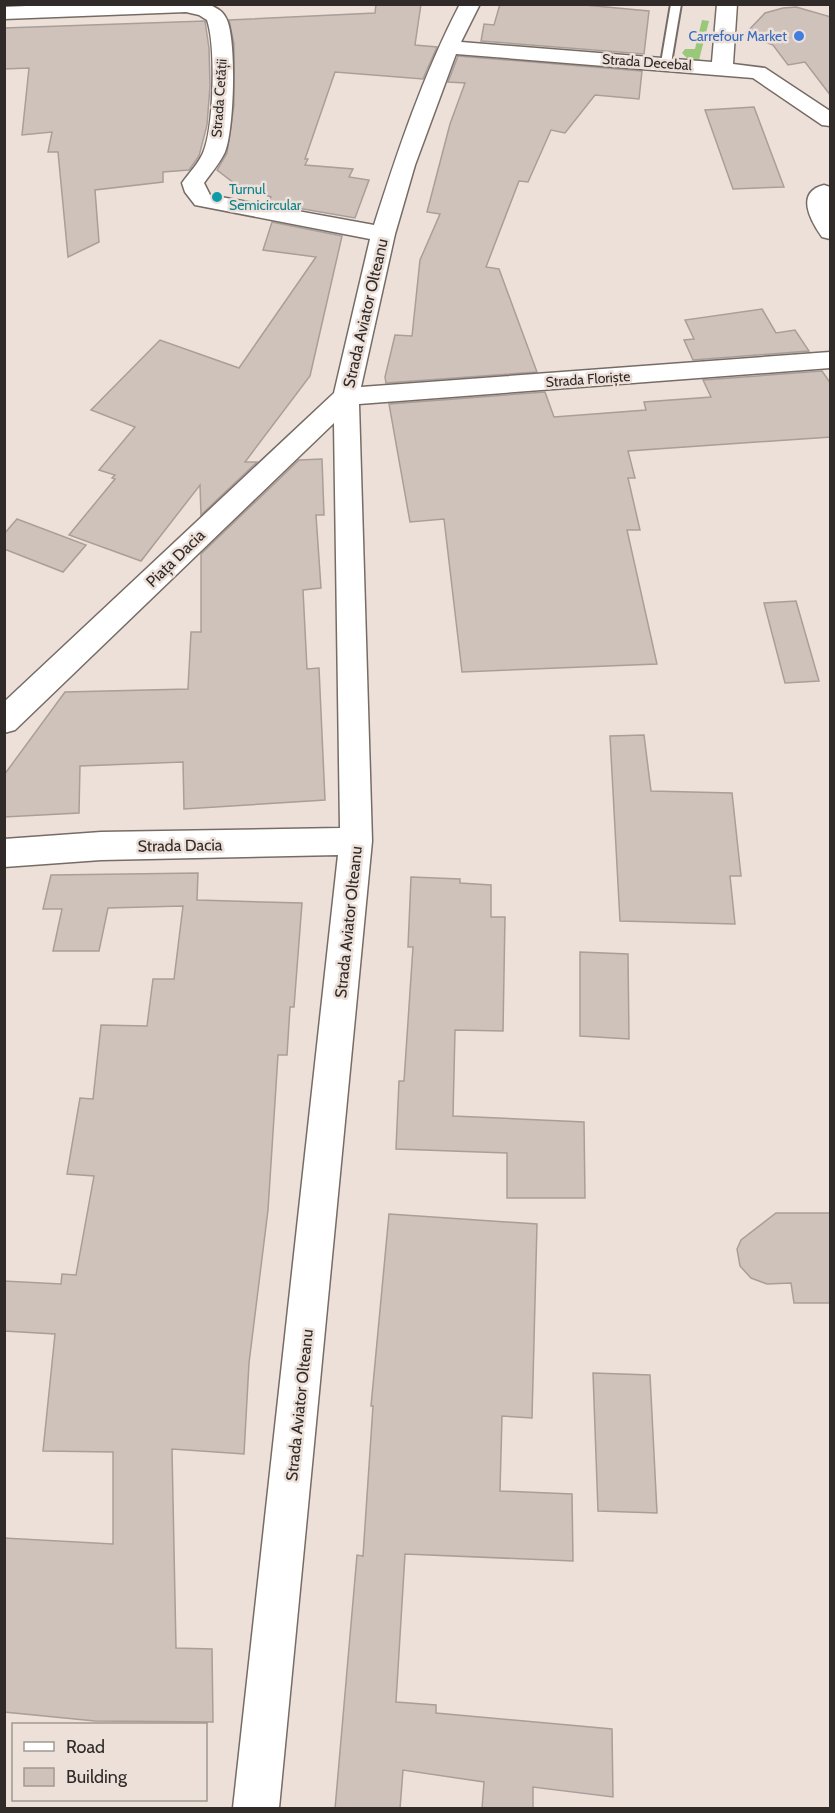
<svg xmlns="http://www.w3.org/2000/svg" width="835" height="1813" viewBox="0 0 835 1813" font-family="Cabin,sans-serif">
<style>
.green{fill:#99c87b}
.building{fill:#cec2bb;stroke:#aa9e98;stroke-width:1.5}
.lines{fill:none;stroke-linecap:round;stroke-linejoin:round}
.lane-casing{stroke:#776c65;stroke-width:4}
.street-casing{stroke:#776c65;stroke-width:3}
.lane{fill:#fff;fill-rule:evenodd}
.street{fill:#fff;fill-rule:evenodd}
.shop-dot{fill:#3f7fe0;stroke:#ede0d9;stroke-width:2}
.culture-dot{fill:#0f9aa8;stroke:#ede0d9;stroke-width:2}
.labels{text-anchor:middle;stroke-width:5;stroke-linejoin:round;paint-order:stroke}
.far-shop-label{font-size:14px;fill:#366cbe;stroke:#ede0d9;text-anchor:end}
.far-street-label{font-size:14px;fill:#302b29;stroke:#ede0d9}
.far-culture-label{font-size:14px;fill:#0d838f;stroke:#ede0d9;text-anchor:start}
.street-label{font-size:16px;fill:#302b29;stroke:#ede0d9}
</style>
<rect width="100%" height="100%" fill="#ede0d9"/>
<path class="green" d="M702,20L709,21L699,60L687,58L682,53L685,49H695Z"/>
<g class="building">
<path d="M376,4H421L415,45L437,47L423,79L335,72L305,159H308L305,165L353,169L349,177L369,180L355,218L268,203L271,197L234,183L217,170L227,153L234,105V44L229,20L375,13Z"/>
<path d="M500,4H574L649,11L644,54L481,41L484,24L494,25Z"/>
<path d="M796,7L831,17V96L805,62L788,65L773,45L745,34L765,13L783,8Z"/>
<path d="M205,21L209,48L210,86L207,125L199,156L189,170L163,172V182L95,190L99,242L68,257L58,152H48L52,132L22,135L29,68L4,69V28Z"/>
<path d="M458,56L642,71L639,99L595,95L565,133L551,130L528,182L519,181L486,267L499,269L537,372L386,383L385,377L395,335L412,336L420,260L440,214L427,212L450,124L465,83L448,82Z"/>
<path d="M754,107L784,187L733,189L705,110Z"/>
<path d="M272,222L342,236L310,376L245,462H257L201,515L200,485L141,561L69,535L115,479L112,478L115,475L99,470L135,427L91,410L160,340L239,368L316,257L263,250Z"/>
<path d="M762,309L776,333L795,330L809,351L693,360L684,340L694,339L685,320Z"/>
<path d="M822,371L831,384V437L628,451L635,478H628L640,530H627L657,664L462,672L444,519L410,522L389,404L545,392L554,417L646,410L644,402L711,397L703,380Z"/>
<path d="M322,459L324,515H316L321,588L303,590L307,669L319,668L325,800L184,809L183,762L80,766L79,813L4,817V775L65,692L188,689L191,632H201V554L299,460Z"/>
<path d="M17,519L86,545L63,572L4,549V534Z"/>
<path d="M796,601L819,681L785,683L764,603Z"/>
<path d="M644,735L651,791L732,793L741,876H730L735,924L620,921L610,736Z"/>
<path d="M198,873L197,900L302,903L294,1007H290L287,1055H278L268,1210L249,1363L244,1454L172,1449L176,1648L212,1649L213,1722L95,1721L4,1712V1538L113,1544V1452L43,1451L55,1334L4,1331V1281L61,1284L62,1274L76,1275L94,1176L67,1174L80,1098L93,1099L101,1025L147,1026L153,979H174L183,906L108,908L99,951H53L62,909H43L51,875Z"/>
<path d="M411,877L460,879V883L491,885V917H505L503,1031L455,1030L453,1116L584,1122L585,1198H507V1153L396,1149L399,1081H404L413,947H408Z"/>
<path d="M580,952L628,954L629,1039L580,1036Z"/>
<path d="M776,1213H831V1303H794L791,1283L767,1284L751,1278L740,1266L737,1249L741,1240Z"/>
<path d="M389,1214L537,1224L532,1418L502,1416L500,1491L572,1494L573,1561L405,1554L396,1702L436,1705V1713L612,1729L613,1797L533,1787V1809H482L484,1782L403,1770L400,1809H335L357,1555L363,1556L373,1406H371Z"/>
<path d="M593,1373L650,1375L657,1513L598,1511Z"/>
</g>
<g class="lines">
<g class="lane-casing">
<path id="lane" d="M671,4H681L671,63L666,66L661,63Z"/>
</g>
<g class="street-casing">
<g id="street">
<path d="M70,4H207C215,7 222,10 226,18C237,38 234,130 225,152C220,163 211,173 204,183L210,195L374,225C398,150 423,75 460,4H480L461,42L712,62L717,4H737L733,64L765,68L830,111V126L822,125L753,78L456,54L415,165L395,234L361,387L830,352V368L359,404L372,841L279,1808H233L338,855L101,860L4,867V839L101,832L340,828L334,423L15,730L4,733V702L334,393L370,239L195,205L185,192L182,183C189,173 198,164 203,153C214,128 216,45 207,20L199,15L186,12L4,19V7Z"/>
<path d="M824,185L830,187V239L822,237C810,220 795,192 824,185Z"/>
</g>
</g>
<use href="#lane" class="lane"/>
<use href="#street" class="street"/>
</g>
<circle class="shop-dot" cx="799" cy="36" r="6"/>
<circle class="culture-dot" cx="217" cy="197" r="6"/>
<g class="labels">
<g class="far-shop-label">
<text x="787" y="41">Carrefour Market</text>
</g>
<g class="far-street-label">
<text transform="translate(647 62) rotate(4)" y="5">Strada Decebal</text>
<text transform="translate(219 98) rotate(-86)" y="5">Strada Cetății</text>
<text transform="translate(588 379) rotate(-4)" y="5">Strada Floriște</text>
</g>
<g class="far-culture-label">
<text x="229" y="194">Turnul<tspan x="229" dy="16">Semicircular</tspan></text>
</g>
<g class="street-label">
<text transform="translate(365 313) rotate(-77)" y="6">Strada Aviator Olteanu</text>
<text transform="translate(175 558) rotate(-44)" y="6">Piața Dacia</text>
<text transform="translate(180 845) rotate(-1)" y="6">Strada Dacia</text>
<text transform="translate(348 922) rotate(-84)" y="6">Strada Aviator Olteanu</text>
<text transform="translate(299 1405) rotate(-84)" y="6">Strada Aviator Olteanu</text>
</g>
</g>
<rect width="835" height="1813" fill="none" stroke="#302b29" stroke-width="12"/>
<rect x="12" y="1723" width="195" height="78" fill="#ede0d9" stroke="#a19893" stroke-width="1.5"/>
<rect x="24" y="1742" width="30" height="9" fill="#ffffff" stroke="#a19893" stroke-width="1.5"/>
<text x="66" y="1753" font-size="18" fill="#302b29">Road</text>
<rect x="24" y="1768" width="30" height="18" fill="#cec2bb" stroke="#a19893" stroke-width="1.5"/>
<text x="66" y="1783" font-size="18" fill="#302b29">Building</text>
</svg>
